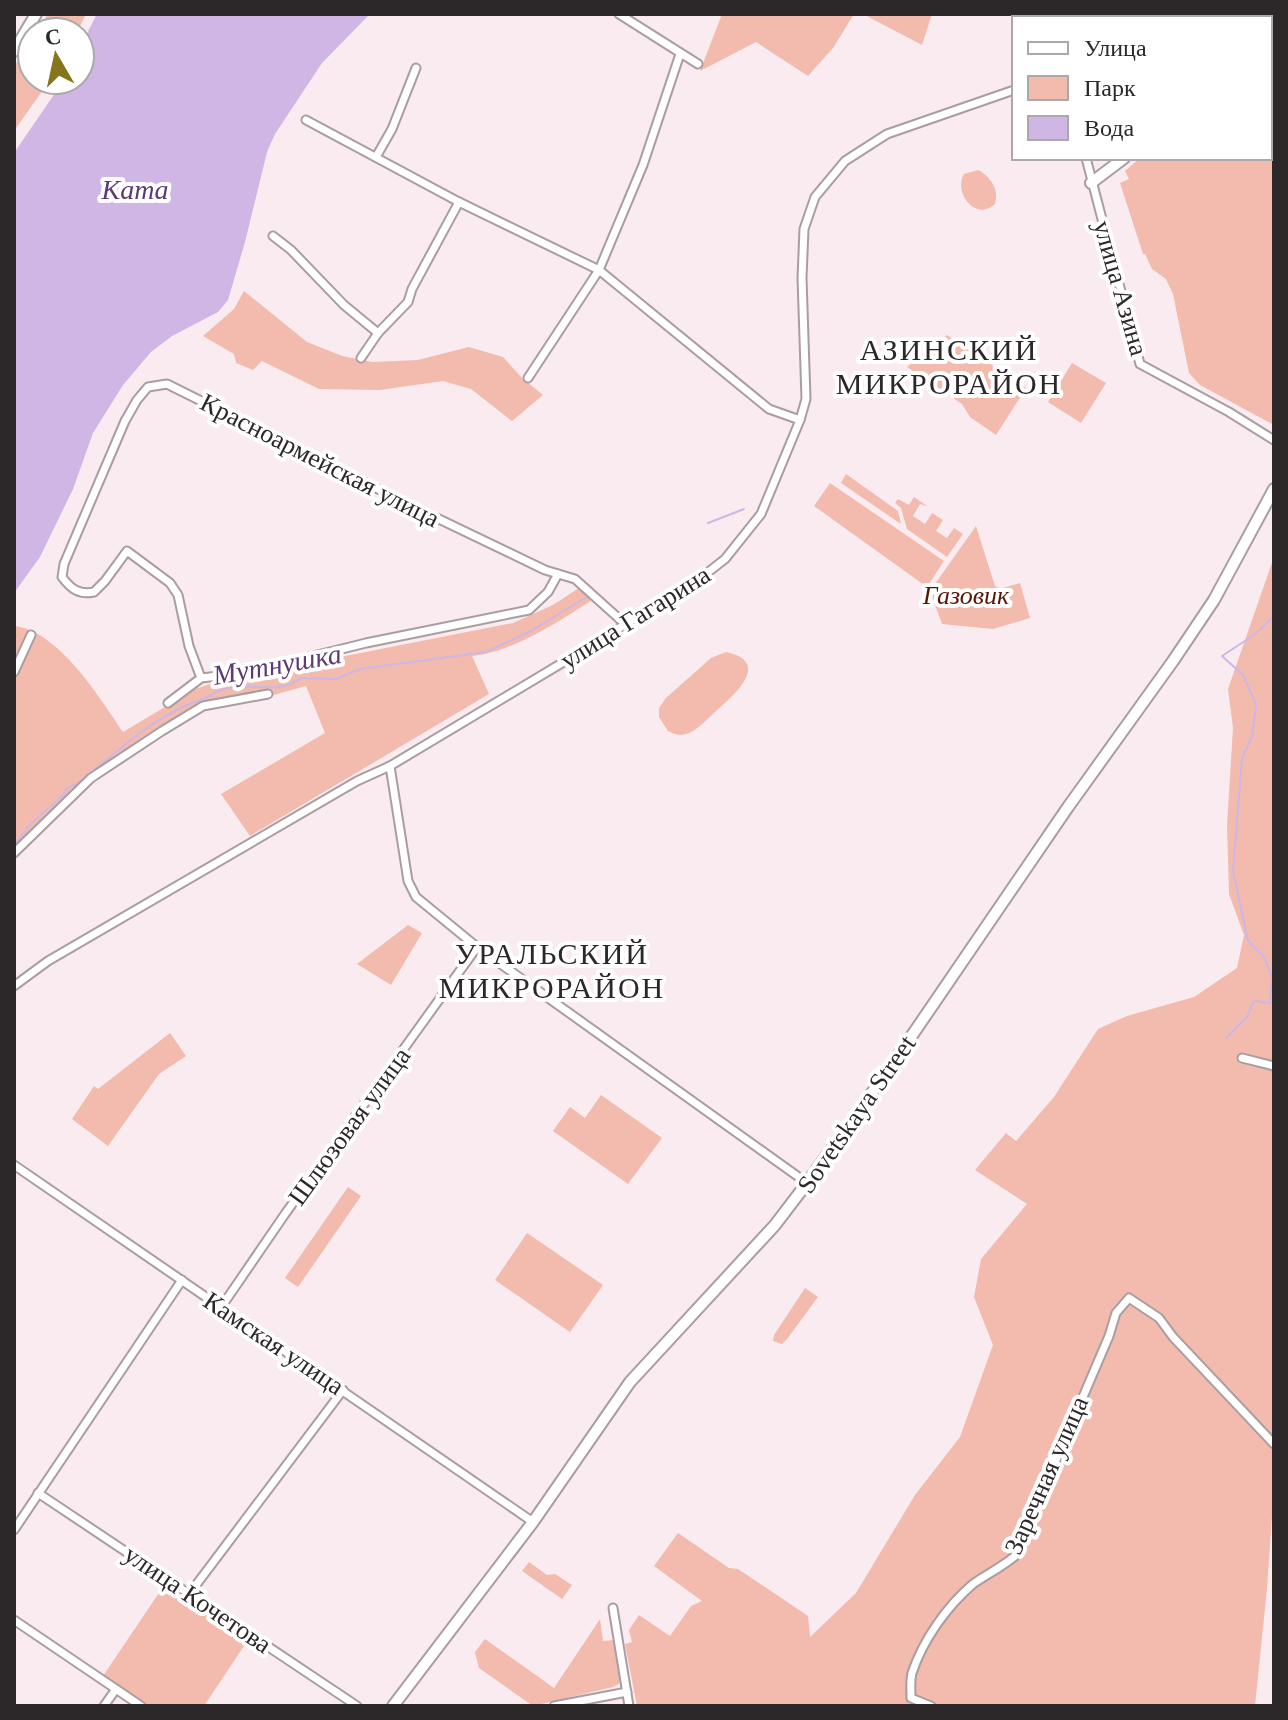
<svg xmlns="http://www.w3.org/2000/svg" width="1288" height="1720" viewBox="0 0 1288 1720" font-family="'Times New Roman',serif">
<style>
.green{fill:#f2bbad}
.water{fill:#cfb6e4}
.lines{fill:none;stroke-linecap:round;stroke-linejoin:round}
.stream{stroke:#cfb6e4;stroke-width:2}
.street-casing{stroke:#aa9da2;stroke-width:11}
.secondary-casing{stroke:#aa9da2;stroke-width:14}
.street{stroke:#fff;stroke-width:7}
.secondary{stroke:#fff;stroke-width:10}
.labels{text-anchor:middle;stroke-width:8;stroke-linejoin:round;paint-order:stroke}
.street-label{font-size:26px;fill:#2c2729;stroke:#fff}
.park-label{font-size:26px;font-style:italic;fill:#561605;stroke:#fff}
.water-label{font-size:28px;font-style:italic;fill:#5c3a73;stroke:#fff}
.quarter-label{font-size:30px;letter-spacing:2px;fill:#2c2729;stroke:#fff}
</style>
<rect width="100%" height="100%" fill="#f9ebf0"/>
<g class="green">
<path d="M48,14H86L77,32H36Z"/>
<path d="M722,14H854L833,48L808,76L756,42L700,71Z"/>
<path d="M863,14H932L922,45Z"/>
<path d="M1096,14H1274V78H1270V18H1092Z"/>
<path d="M32,39V80H50L14,131V67Z"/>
<path d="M1270,105H1274V425L1200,385L1189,373L1173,294L1166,279L1152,269L1145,254H1143L1120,183L1129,179L1125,171L1140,158H1270Z"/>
<path d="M978,170C991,177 999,189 995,204C976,222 953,193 964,174Z"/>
<path d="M244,291L307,342L342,356L372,362L418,360L469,347L503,357L522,378L543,395L512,421L471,389L443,381L380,390L319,389L262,361L253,370L236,363L234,354L203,336L234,309Z"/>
<path d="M947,335L1026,388L996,435L970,417L962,404L907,367Z"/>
<path d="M1072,363L1106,383L1081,423L1048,402Z"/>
<path d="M846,474L898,511L901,524L841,483Z"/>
<path d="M830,483L944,561L927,587L814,506Z"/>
<path d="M914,497L927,506L920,504L913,516L925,524L932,513L943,520L936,531L947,538L954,528L963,534L947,557L907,529L901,508L895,503L898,499L909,505Z"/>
<path d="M976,526L995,586L1000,589L1020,583L1030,618L993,629L942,624L930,591Z"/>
<path d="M1274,557V1488L1267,1588L1255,1706H637L625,1644L632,1642L629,1630L639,1615L670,1636L691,1606L702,1601L654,1566L678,1533L729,1568L738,1569L808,1616L810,1637L856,1593L915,1495L960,1437L993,1345L974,1297L981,1259L1027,1204L975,1170L1006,1133L1016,1141L1054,1097L1098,1029L1127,1016L1194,997L1237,968L1244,935L1229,894L1227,825L1233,728L1228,689Z"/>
<path d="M585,584L598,596C565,618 512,653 472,656L489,694L250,836L221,794L325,733L306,686L270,696L202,704L89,778L25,837L14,851V626C58,630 100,698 123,732L195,689L219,681L513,623L553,605Z"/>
<path d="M726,652C773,662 733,696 716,711C708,718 697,731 686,734C679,736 674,734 668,731L659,717V708L666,698L711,658Z"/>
<path d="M408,925L422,933L391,985L357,964Z"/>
<path d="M170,1033L186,1056L159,1074L108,1146L72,1119L94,1086L98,1089Z"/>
<path d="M601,1095L662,1138L628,1184L553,1131L570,1107L585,1118Z"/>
<path d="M348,1187L361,1196L298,1287L285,1278Z"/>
<path d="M527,1233L603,1285L570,1332L495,1280Z"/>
<path d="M805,1288L818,1297L787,1339L782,1344L773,1341L774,1335Z"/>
<path d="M529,1562L547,1575L555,1574L572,1585L562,1599L522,1571Z"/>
<path d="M167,1581L250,1637L204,1706H147L103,1676Z"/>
<path d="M600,1619L603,1641L615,1640L621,1677L619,1684L613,1687L533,1706L479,1668L475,1652L485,1639L554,1688Z"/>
</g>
<path class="water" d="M97,14H370L322,63L275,134L267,152L245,242L228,300L218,312L172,336L151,352L123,385L93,433L73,489L40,557L14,593V153L64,80H80V47Z"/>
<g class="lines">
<g class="stream">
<path d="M708,523L744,509"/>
<path d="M14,845L32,823L64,794L67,788L77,784C116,753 153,716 200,700C208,698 215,692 223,689C249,681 278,696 301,678L336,679L360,669L486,652L531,631L585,598"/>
<path d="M1226,1038L1247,1017L1254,1001L1270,1003L1272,977L1264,957L1248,941L1233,871L1242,758L1252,737L1256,704L1243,675L1222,656L1254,635L1274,616"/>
</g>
<g class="street-casing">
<g id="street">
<path d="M619,14L698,64"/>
<path d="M306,120L459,202L599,270L769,409L800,420"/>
<path d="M376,157L392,129L416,68"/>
<path d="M1086,158L1140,364L1229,412L1274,440"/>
<path d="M273,236L291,250L344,305L378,333"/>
<path d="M361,358L378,333L408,302L412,289L459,202"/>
<path d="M528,378L599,270L643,165L680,54"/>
<path d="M14,672L31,635"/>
<path d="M201,678L189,646L178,595L170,583L127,551L105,581L94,592C79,595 71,589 62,577L64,564L125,421L137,400L148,387L167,384L414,507L545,570L575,579L625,624"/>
<path d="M168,703L201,678L245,673L366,643L529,610L548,592L558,574"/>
<path d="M390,766L408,881L416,897L477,947L807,1183"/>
<path d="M14,853L91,778L162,731L203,706L268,694"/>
<path d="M14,986L48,961L357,781L390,766L557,666L698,580L725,559L761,514L800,420L806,399L802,278L804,229L815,197L845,161L887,134L1014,90"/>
<path d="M1242,1058L1274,1066"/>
<path d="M14,1165L533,1522"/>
<path d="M222,1306L285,1214L477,947"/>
<path d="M38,1493L357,1706"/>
<path d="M14,1530L182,1280"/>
<path d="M190,1593L343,1390"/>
<path d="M613,1608L629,1706"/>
<path d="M14,1620L141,1706"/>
<path d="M104,1706L116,1689"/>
<path d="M554,1706L627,1692"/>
<path d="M931,1706L911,1698C911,1690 910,1681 912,1673C923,1640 947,1606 973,1584C987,1574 1002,1567 1015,1556L1109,1336L1116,1313L1129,1298L1159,1318L1173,1337L1274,1444"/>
</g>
</g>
<g class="secondary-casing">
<g id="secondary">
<path d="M14,51L36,14"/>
<path d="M1270,95H1274"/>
<path d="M1091,183L1124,158"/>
<path d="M393,1706L533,1522L630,1382L775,1225L807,1183L887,1072L1068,807L1173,661L1214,600L1274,489"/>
</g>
</g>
<use href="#street" class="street"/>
<use href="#secondary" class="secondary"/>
</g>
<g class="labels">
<g class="street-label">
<text transform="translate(1121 288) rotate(74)" y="9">улица Азина</text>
<text transform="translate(320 460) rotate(27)" y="9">Красноармейская улица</text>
<text transform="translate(635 617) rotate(-32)" y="9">улица Гагарина</text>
<text transform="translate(856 1114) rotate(-55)" y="9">Sovetskaya Street</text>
<text transform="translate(349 1126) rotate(-54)" y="9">Шлюзовая улица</text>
<text transform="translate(274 1343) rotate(34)" y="9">Камская улица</text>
<text transform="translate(1046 1475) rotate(-66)" y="9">Заречная улица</text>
<text transform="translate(198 1599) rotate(34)" y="9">улица Кочетова</text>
</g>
<g class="park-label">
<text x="966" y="604">Газовик</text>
</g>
<g class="water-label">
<text x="135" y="199">Kama</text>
<text transform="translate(277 664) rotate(-10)" y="10">Мутнушка</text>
</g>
<g class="quarter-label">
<text x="949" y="360">АЗИНСКИЙ<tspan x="949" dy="34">МИКРОРАЙОН</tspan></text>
<text x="552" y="964">УРАЛЬСКИЙ<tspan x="552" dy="34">МИКРОРАЙОН</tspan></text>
</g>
</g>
<rect width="1288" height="1720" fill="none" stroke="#2c2729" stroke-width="32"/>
<rect x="1012" y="16" width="260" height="144" fill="#ffffff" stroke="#aba9a9" stroke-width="2"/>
<rect x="1028" y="42" width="40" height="12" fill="#ffffff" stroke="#aba9a9" stroke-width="2"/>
<text x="1084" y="56" font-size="24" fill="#2c2729">Улица</text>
<rect x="1028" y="76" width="40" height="24" fill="#f2bbad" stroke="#aba9a9" stroke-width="2"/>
<text x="1084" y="96" font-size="24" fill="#2c2729">Парк</text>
<rect x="1028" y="116" width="40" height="24" fill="#cfb6e4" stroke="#aba9a9" stroke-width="2"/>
<text x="1084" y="136" font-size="24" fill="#2c2729">Вода</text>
<g transform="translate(56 56) rotate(351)"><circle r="38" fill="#ffffff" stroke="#aba9a9" stroke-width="2"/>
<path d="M0-6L14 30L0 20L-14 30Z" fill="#857619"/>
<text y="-12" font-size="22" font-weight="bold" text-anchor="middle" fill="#2c2729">С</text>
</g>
</svg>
